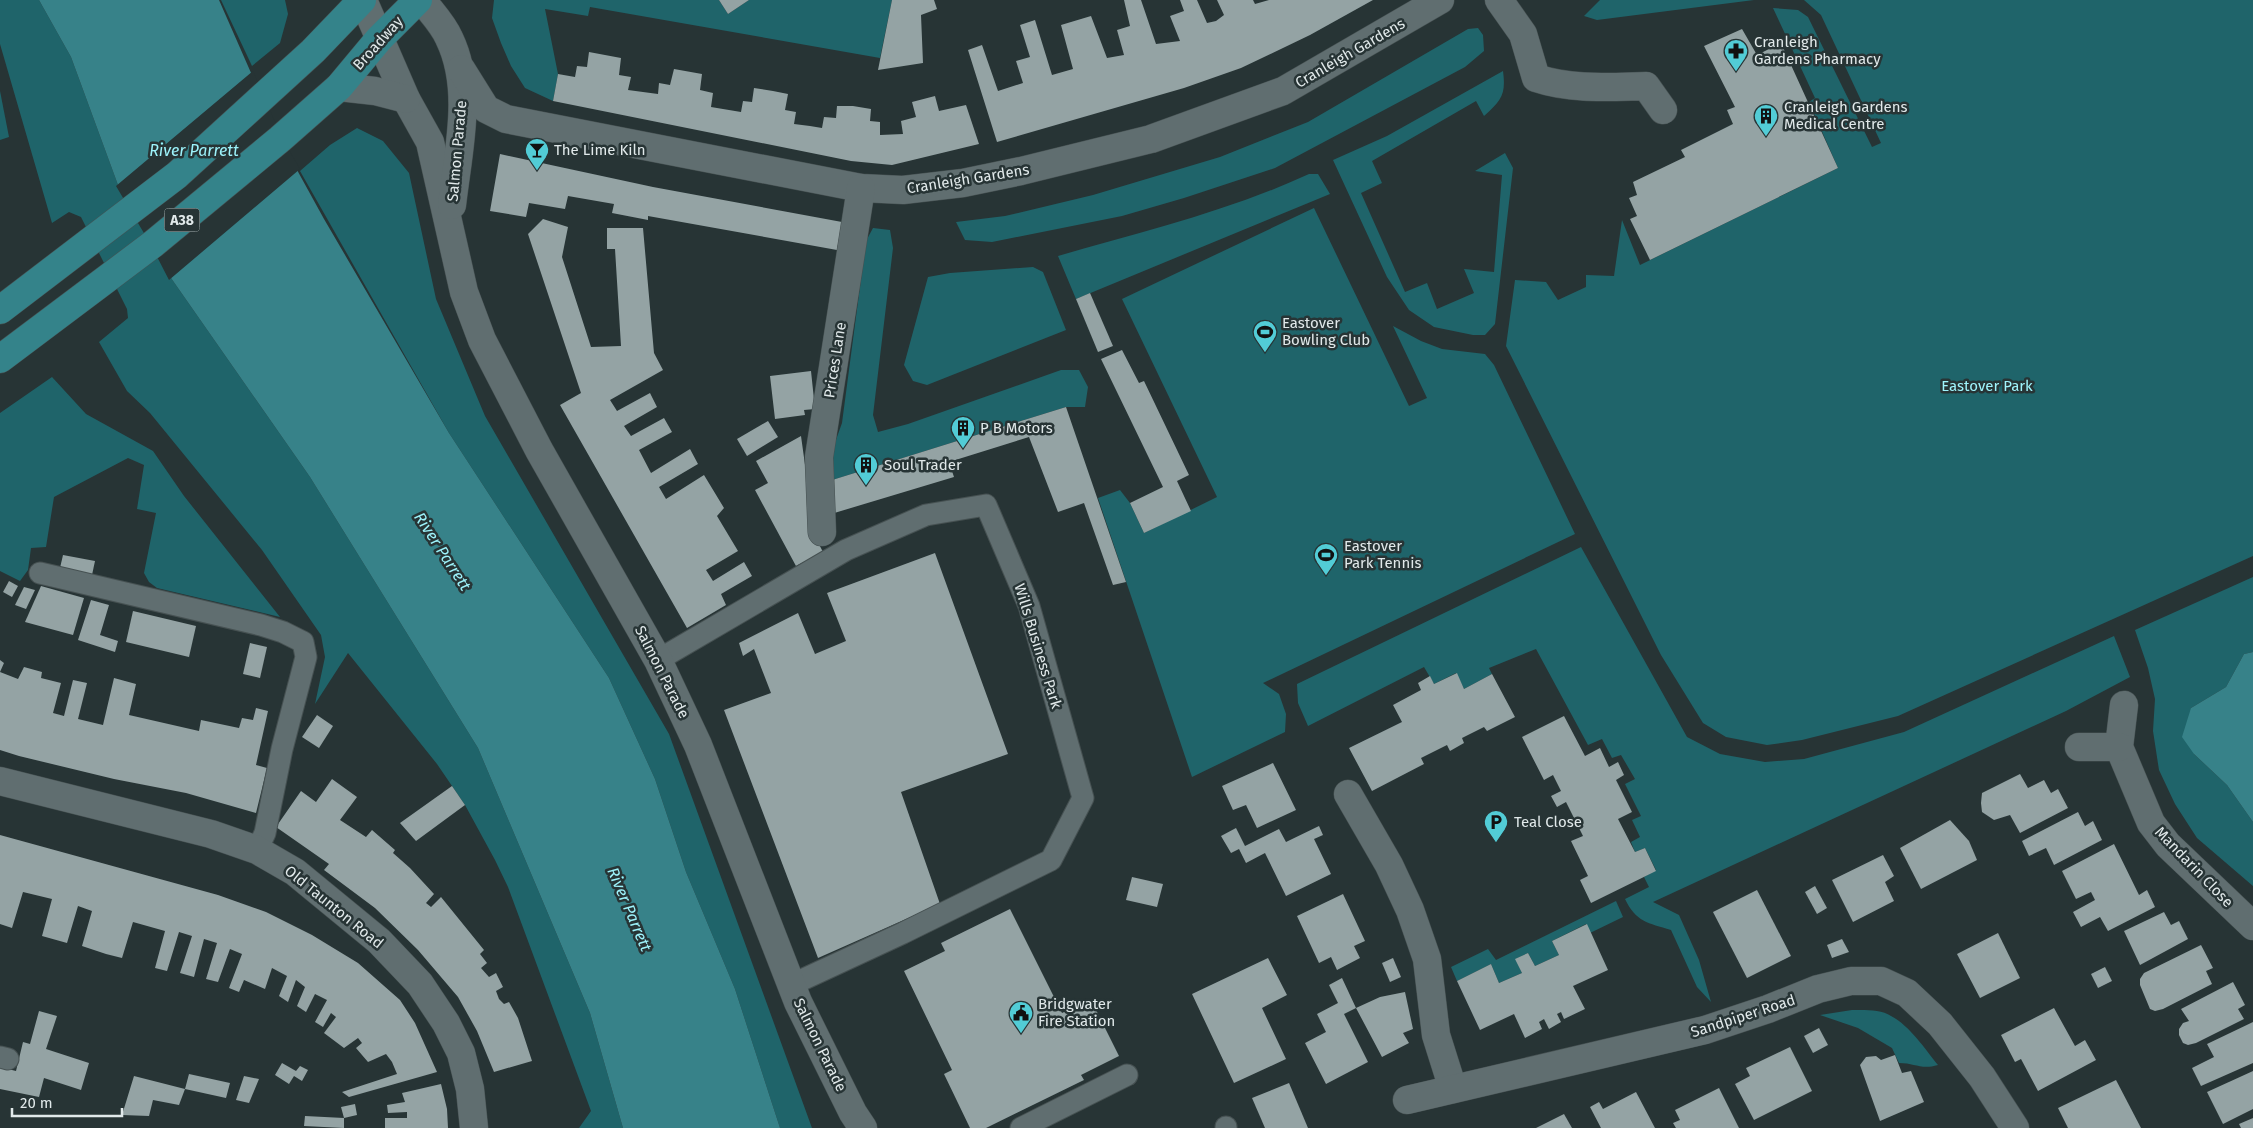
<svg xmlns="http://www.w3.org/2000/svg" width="2253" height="1128" viewBox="0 0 2253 1128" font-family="'Fira Sans',sans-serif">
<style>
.green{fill:#1f646a}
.water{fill:#378289}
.pier{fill:#273435}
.building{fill:#94a3a4}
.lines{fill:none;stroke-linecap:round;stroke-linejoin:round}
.lane-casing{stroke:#465152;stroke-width:23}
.street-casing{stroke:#465152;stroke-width:29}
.primary-casing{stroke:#465152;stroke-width:29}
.lane{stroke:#606e70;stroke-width:21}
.street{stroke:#606e70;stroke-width:28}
.primary{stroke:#34838a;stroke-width:28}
.labels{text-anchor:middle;stroke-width:5;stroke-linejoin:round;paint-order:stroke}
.shield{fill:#273435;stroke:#a9b3b4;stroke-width:1}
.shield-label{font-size:14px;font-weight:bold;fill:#e1e9ea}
.poi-label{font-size:15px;fill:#e1e9ea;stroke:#273435;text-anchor:start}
.street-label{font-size:15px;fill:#e1e9ea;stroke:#273435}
.park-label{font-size:15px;fill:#9ff4fc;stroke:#273435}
.water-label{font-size:16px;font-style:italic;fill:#9df3fb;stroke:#273435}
</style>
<rect width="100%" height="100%" fill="#273435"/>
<g class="green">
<path d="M0,0H39L71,57L118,185L171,278L310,477L478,748L590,1013L623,1128H579L591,1111L508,887L495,860L465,805L437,764L348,653L315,704L325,657L321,635L262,550L150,413L127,391L99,342L128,318L127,309L81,217L69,212L52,223L0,44Z"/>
<path d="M221,0H285L288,14L280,43L252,66Z"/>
<path d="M494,0H719L728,14L749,0H892L880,58L590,7L588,16L545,9L558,74L553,101L525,88L511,66L501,43L492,18Z"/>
<path d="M1600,0H1754L1597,20L1584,16Z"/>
<path d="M1804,0H2253V556L1898,716L1802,740L1767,745L1726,737L1703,723L1661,655L1506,346L1515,280L1546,282L1558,300L1586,287V275L1614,276L1622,220L1640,265L1838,168L1809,102L1815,98L1773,8L1798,10L1808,17L1872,147L1881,143L1821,15Z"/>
<path d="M1478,28L1483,35L1484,51L1465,67L1275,168L1184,198L1122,216L992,242L965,240L956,222L1005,216L1093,195L1220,157L1308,122L1468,29Z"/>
<path d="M1503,71C1506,94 1502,100 1484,116L1476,101L1372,161L1382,183L1361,193L1405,292L1427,283L1437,309L1474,293L1464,269L1494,272L1502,175L1475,171L1505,153L1513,168L1495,324L1485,335H1473L1434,327L1409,310L1387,277L1333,160L1387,136Z"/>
<path d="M0,91L9,137L0,140Z"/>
<path d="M357,128L383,141L409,173L436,299L485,416L669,734L812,1128H780L735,989L686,872L655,779L609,678L449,433L300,171L330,145Z"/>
<path d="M1309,174H1318L1330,194L1076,299L1058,256C1142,232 1229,211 1309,174Z"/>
<path d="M1314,208L1409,406L1427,398L1393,326L1421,341L1442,349L1485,354L1494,365L1575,534L1263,683L1279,694L1286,714L1285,732L1192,777L1098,498L1120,490L1130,503L1144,533L1217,497L1122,299Z"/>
<path d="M873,228L890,230L893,248L873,415L878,432L908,424L1061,370H1079L1088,387L1085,407H1066L829,481L832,451L842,423L866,241Z"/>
<path d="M1033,267L1043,272L1066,330L927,385L913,381L904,365L928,277L950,273Z"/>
<path d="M52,377L86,414L153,451L184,496L280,617L157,588L149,582L144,573L156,513L137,509L144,465L128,458L54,497L46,547L31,548L28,570L20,581L0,571V413Z"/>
<path d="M1581,547L1687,737L1720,754L1765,762L1804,759L1904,732L2114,636L2130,677L2066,711L1653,902L1679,915L1699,960L1711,1002L1697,987L1671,930C1648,923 1636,922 1625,899L1649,887L1644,877L1656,870L1645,848L1635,852L1631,842L1640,837L1632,820L1641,816L1625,784L1635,779L1621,755L1612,758L1602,739L1588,745L1536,649L1489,668L1492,674L1464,689L1456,673L1434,684L1424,667L1308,726L1298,703L1297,684Z"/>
<path d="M2253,577V652L2244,654L2226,687L2191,708L2194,754L2227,785L2253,822V886L2197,838L2175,804L2159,770L2153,731L2155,699L2148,668L2135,630Z"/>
<path d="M1616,901L1623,917L1590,933L1586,924L1552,941L1559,955L1535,966L1528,953L1516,959L1522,973L1499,983L1491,964L1457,981L1451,967L1488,949L1496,960Z"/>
<path d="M1852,1010C1864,1010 1881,1009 1891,1016C1910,1026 1925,1049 1938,1065C1921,1070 1915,1063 1899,1063L1892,1048L1858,1028L1820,1015Z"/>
</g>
<g class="water">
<path d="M39,0H219L280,139L324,219L449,433L609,678L655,779L686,872L735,989L780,1128H623L590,1013L478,748L310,477L171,278L118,185L71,57Z"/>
<path d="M2253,652V822L2227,785L2194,754L2182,737L2191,708L2226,687L2244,654Z"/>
</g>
<path class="pier" d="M253,71L282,138L300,169L169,280L151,245L116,186Z"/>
<g class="building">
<path d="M719,0H749L728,14Z"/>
<path d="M892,0H934L937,9L921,15L923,63L878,70Z"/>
<path d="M1124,0H1141L1156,44L1180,41L1170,16L1184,11L1180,0H1197L1207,23L1216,21L1224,15L1217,0H1253L1255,4L1269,0H1373L1310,35L1241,68L1184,88L997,142L968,50L982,45L998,91L1023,83L1016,61L1030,57L1020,25L1035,20L1052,75L1073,69L1061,25L1091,16L1107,58L1124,55L1117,30L1130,26Z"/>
<path d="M1742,29L1757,55L1781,43L1838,168L1650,260L1630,219L1637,216L1629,198L1637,195L1633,182L1685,157L1681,150L1733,124L1727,110L1735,107L1704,46Z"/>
<path d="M589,52L621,58L619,75L631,77L628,90L658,94L659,83L670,85L674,69L702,74L700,90L713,93L711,107L741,112L743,101L752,102L754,88L773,91L788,94L785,110L796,112L794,124L810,126L822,128L824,117L836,118L837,106H853L871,109L870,121L880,122V135L903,134L901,121L916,117L912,102L935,96L939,111L966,105L979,144L892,165L851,161L553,101L558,74L575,77L577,66L587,67Z"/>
<path d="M500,154L653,187L842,222L837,250L648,216V220L612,213L614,204L568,196L565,209L529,203L526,217L490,211Z"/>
<path d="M543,219L568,227L562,257L591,347L621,346L615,249H607V228H643L654,353L663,370L610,400L617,411L650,393L657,407L624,426L631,436L664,418L672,432L639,450L651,473L690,449L698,464L659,487L666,499L704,475L724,508L717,516L738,551L706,570L713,581L744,562L752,576L721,594L726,605L687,628L560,405L581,393L528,234Z"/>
<path d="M1090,293L1113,346L1098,352L1076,299Z"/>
<path d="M1122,350L1139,383L1144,381L1189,475L1177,481L1191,511L1144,533L1130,503L1163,487L1101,359Z"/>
<path d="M811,371L815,409L804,410L805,415L775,419L770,376Z"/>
<path d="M1066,407L1126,582L1113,585L1084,503L1058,512L1029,437L949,462L954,477L831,514L829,481Z"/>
<path d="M768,421L778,437L747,456L737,439Z"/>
<path d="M801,436L806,472L808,523L823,552L796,566L755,490L768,483L756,461Z"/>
<path d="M935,553L1008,754L901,792L940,904L818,958L724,710L771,693L754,649L743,656L739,643L798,613L815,654L846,641L827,593Z"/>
<path d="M63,555L95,561L92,575L60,568Z"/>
<path d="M9,581L18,586L12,597L3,592Z"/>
<path d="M41,586L84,598L73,635L25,622Z"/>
<path d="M24,587L35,590L26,609L15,605Z"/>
<path d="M91,600L109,605L100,635L118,641L115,652L78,640Z"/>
<path d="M133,611L196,626L189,657L126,642Z"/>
<path d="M250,643L267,647L260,678L243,674Z"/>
<path d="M0,660L4,663L0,672L18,679L24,667L42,672L41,678L61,683L53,713L64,716L73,680L87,683L78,719L103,725L114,678L136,684L129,715L199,731L201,720L239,728L242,718L253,720L256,708L268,711L256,765L267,768L256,813L186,793L114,779L19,756L0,750Z"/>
<path d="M1457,673L1464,689L1492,674L1515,717L1487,731L1484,727L1462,738L1464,743L1450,751L1447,745L1421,758L1424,764L1372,791L1349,748L1402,722L1393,705L1421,690L1418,683L1430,676L1434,684Z"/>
<path d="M317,715L333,726L319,748L302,737Z"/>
<path d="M1564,716L1585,756L1600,748L1609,767L1618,762L1624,775L1616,780L1632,812L1618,819L1635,852L1645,848L1656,871L1591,903L1580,880L1588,876L1571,841L1583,836L1566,802L1557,807L1551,796L1561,791L1553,775L1544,780L1522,737Z"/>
<path d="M1273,763L1296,810L1257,828L1246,805L1233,810L1222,786Z"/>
<path d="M2020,774L2028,788L2044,780L2051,793L2058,789L2068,808L2020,833L2010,815L1994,820L1982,812L1981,803L1982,793Z"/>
<path d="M332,779L357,797L340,820L366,837L372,830L395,850L393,853L410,868L434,894L426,903L431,907L441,897L484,950L480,954L487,963L481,968L489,977L496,973L503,987L496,991L499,999L504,1004L509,1002L518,1018L532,1061L494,1072L477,1031L458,997L418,950L375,908L324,870L329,864L276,827L301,791L316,802Z"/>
<path d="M452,786L465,805L416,841L400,823Z"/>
<path d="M2078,812L2085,826L2093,821L2102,840L2054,865L2046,848L2029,856L2022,841Z"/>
<path d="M1950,820L1969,841L1977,860L1921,889L1900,848Z"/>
<path d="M1319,826L1323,835L1314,839L1331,874L1286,896L1265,853L1246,863L1239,849L1231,853L1221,836L1236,828L1245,846L1279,829L1286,842Z"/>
<path d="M0,835L218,895L266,912L312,935L358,963L400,1000L415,1023L437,1072L349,1097L342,1092L397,1074L392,1062L386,1054L368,1062L356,1048L362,1043L358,1038L344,1048L324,1033L336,1017L331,1013L323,1027L315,1022L327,1000L315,994L306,1012L297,1006L305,987L296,980L288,1002L279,996L287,976L272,968L265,989L244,980L239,992L229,988L242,954L230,949L218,982L206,979L217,943L204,939L194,977L180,973L192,936L179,932L167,971L155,968L165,931L133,922L122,958L106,954L82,946L92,911L78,906L67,943L42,936L52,899L23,892L12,928L0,924Z"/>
<path d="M2114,844L2139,895L2147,890L2155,907L2108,931L2100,917L2081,927L2073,912L2095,900L2091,892L2076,899L2062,871Z"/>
<path d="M1883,855L1894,876L1885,882L1894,901L1853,922L1832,880Z"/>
<path d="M1132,877L1163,884L1157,907L1126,900Z"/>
<path d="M1815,886L1827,908L1817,914L1805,892Z"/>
<path d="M1757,890L1791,956L1747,978L1713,912Z"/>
<path d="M1343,894L1365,941L1354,946L1360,958L1337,970L1331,957L1319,963L1297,916Z"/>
<path d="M1010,909L1062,1013L1091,1000L1119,1056L1081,1075L1084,1080L986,1128H970L944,1074L952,1070L904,971L945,951L941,943Z"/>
<path d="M2164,912L2171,925L2179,921L2188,939L2140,965L2124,931Z"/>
<path d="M1587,924L1608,970L1573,986L1585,1009L1564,1019L1561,1012L1557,1014L1561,1022L1549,1029L1544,1019L1539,1022L1542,1029L1525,1038L1514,1014L1480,1030L1457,981L1491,964L1499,983L1522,973L1515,959L1528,953L1535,966L1559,955L1552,941Z"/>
<path d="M1998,933L2020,978L1980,998L1957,954Z"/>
<path d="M1842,939L1849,952L1832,958L1827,945Z"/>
<path d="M2201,945L2213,968L2206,971L2212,984L2163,1009L2155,1011L2150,1009L2140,985V979L2144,973Z"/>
<path d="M1268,958L1287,995L1262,1008L1286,1059L1234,1083L1192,994Z"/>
<path d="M1393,958L1401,977L1390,982L1382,963Z"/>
<path d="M2105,967L2112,981L2098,988L2091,974Z"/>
<path d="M1342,978L1356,1008L1344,1014L1368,1062L1326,1084L1305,1043L1326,1032L1317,1014L1338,1003L1329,985Z"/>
<path d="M2233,982L2245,1005L2238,1009L2244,1019L2196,1043L2188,1045L2183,1043L2179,1035V1029L2183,1023L2189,1021L2181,1009Z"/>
<path d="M1405,992L1413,1029L1403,1033L1409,1043L1382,1057L1356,1008L1380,997Z"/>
<path d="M2054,1008L2075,1046L2085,1040L2096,1060L2038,1091L2021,1059L2015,1062L2001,1035Z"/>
<path d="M39,1011L57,1016L46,1049L89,1063L81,1090L44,1078L39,1097L0,1089V1067L16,1071L23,1042L30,1044Z"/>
<path d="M2253,1022V1063L2201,1086L2192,1068L2214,1057L2207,1044Z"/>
<path d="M1819,1028L1828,1045L1813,1053L1804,1036Z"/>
<path d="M1790,1047L1812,1091L1754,1120L1735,1084L1750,1076L1746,1068Z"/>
<path d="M1895,1055L1902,1073L1911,1071L1924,1102L1880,1121L1860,1065L1866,1057L1876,1056L1881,1060Z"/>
<path d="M282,1063L296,1071L300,1066L308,1070L302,1081L294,1076L289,1084L275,1075Z"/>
<path d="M2253,1071V1109L2223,1124L2207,1092Z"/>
<path d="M189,1074L230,1083L226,1098L185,1089Z"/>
<path d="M134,1076L185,1089L179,1105L153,1100L149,1116L122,1115Z"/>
<path d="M244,1076L259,1079L249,1103L236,1100Z"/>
<path d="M2116,1080L2141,1128H2068L2058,1108Z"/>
<path d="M1289,1083L1308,1128H1265L1252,1098Z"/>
<path d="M441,1084L447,1109L448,1128H385V1118H407V1112L388,1113L387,1105L405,1102L402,1093Z"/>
<path d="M1719,1088L1739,1128H1676L1673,1123L1680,1120L1675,1110Z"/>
<path d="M1636,1092L1655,1128H1601L1590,1107L1599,1102L1603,1109Z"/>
<path d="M355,1104L357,1115L344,1118V1128L304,1126L305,1116L344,1118L341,1107Z"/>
<path d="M1564,1114L1572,1128H1536Z"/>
<path d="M2253,1118V1128H2241L2239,1124Z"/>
</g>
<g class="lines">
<g class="lane-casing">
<g id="lane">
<path d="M40,573L261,625L283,632L303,642L306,657L282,749L265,833L257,850"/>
<path d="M658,660L846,550L926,515L986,505L1029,606L1083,798L1051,860L903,933L791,985"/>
<path d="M0,1057L8,1059"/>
<path d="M1021,1128L1127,1075"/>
<path d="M1226,1128V1127"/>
</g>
</g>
<g class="street-casing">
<g id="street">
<path d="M363,0L406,99L430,142L464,292L482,340L539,450L658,660L698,745L798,1002L853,1113L863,1128"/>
<path d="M422,0C431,12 443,24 449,38C474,89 458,151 452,205"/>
<path d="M1499,0L1523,34L1536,78C1572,90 1608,87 1646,86L1663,110"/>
<path d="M461,69L486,109L506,119L861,188L903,190L963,183L1021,171L1151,139L1283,91L1440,0"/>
<path d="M339,87L375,91L406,99"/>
<path d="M822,532L819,457L861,188"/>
<path d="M2124,705L2119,747L2151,823L2168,845L2253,926"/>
<path d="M2079,747H2119"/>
<path d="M0,781L211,834L257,850L295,872L379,941L420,984L446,1023L461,1053L470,1089L474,1128"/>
<path d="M1348,794L1389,865L1410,910L1427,959L1436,1035L1453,1089"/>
<path d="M1407,1100L1705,1030L1768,1009L1818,989L1851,981H1881L1907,993L1940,1024L1982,1077L2015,1128"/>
</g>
</g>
<g class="primary-casing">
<g id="primary">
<path d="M0,310L177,175L313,51L362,0"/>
<path d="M0,359L153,244L280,139L339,87L379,39L418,0"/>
</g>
</g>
<use href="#lane" class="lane"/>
<use href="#street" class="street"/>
<use href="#primary" class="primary"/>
</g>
<defs>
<g id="pharmacy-pin" transform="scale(1.25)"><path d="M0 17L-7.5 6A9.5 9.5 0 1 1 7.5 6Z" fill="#52ccd6" stroke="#273435"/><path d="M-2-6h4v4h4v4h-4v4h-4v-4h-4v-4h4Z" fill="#111"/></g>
<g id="building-pin" transform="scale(1.25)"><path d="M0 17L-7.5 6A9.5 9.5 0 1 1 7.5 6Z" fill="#52ccd6" stroke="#273435"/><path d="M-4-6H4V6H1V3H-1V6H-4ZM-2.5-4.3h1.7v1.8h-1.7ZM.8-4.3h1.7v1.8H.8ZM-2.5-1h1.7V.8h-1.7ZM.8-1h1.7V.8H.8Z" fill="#111"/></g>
<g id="bar-pin" transform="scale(1.25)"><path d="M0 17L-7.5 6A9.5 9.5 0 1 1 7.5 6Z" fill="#52ccd6" stroke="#273435"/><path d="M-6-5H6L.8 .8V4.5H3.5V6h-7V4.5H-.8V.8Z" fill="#111"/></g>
<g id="stadium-pin" transform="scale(1.25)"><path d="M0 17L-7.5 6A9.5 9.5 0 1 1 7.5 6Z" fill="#52ccd6" stroke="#273435"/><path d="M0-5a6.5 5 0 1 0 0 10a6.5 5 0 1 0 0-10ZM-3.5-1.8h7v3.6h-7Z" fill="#111"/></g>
<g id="parking-pin" transform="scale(1.25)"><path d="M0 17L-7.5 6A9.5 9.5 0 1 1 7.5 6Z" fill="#52ccd6" stroke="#273435"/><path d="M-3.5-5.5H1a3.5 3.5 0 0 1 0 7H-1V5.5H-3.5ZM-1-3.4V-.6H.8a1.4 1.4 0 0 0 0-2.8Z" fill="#111"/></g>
<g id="civic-pin" transform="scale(1.25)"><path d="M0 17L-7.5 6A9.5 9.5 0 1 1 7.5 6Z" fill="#52ccd6" stroke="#273435"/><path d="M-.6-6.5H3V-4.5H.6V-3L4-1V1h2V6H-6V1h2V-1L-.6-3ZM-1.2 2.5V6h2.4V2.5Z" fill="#111"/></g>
</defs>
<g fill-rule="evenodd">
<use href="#pharmacy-pin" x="1736" y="51"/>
<use href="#building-pin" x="1766" y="116"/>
<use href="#bar-pin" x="537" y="150"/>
<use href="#stadium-pin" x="1265" y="332"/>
<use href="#building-pin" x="963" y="428"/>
<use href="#building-pin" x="866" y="465"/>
<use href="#stadium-pin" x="1326" y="555"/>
<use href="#parking-pin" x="1496" y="822"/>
<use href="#civic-pin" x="1021" y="1013"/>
</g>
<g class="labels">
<rect class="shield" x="164.5" y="208.5" width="35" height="23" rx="4"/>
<g class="shield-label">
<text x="182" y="225">A38</text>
</g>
<g class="poi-label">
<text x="1754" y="47">Cranleigh<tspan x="1754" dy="17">Gardens Pharmacy</tspan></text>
<text x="1784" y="112">Cranleigh Gardens<tspan x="1784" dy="17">Medical Centre</tspan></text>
<text x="554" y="155">The Lime Kiln</text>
<text x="1282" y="328">Eastover<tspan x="1282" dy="17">Bowling Club</tspan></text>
<text x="980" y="433">P B Motors</text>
<text x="884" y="470">Soul Trader</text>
<text x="1344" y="551">Eastover<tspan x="1344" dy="17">Park Tennis</tspan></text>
<text x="1514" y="827">Teal Close</text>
<text x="1038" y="1009">Bridgwater<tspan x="1038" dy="17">Fire Station</tspan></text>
</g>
<g class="street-label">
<text transform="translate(378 43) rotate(-48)" y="5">Broadway</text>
<text transform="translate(1350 53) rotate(-30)" y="5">Cranleigh Gardens</text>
<text transform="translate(457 151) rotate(-85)" y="5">Salmon Parade</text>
<text transform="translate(968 179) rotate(-9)" y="5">Cranleigh Gardens</text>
<text transform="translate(835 360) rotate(-81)" y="5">Prices Lane</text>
<text transform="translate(1038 646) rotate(73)" y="5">Wills Business Park</text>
<text transform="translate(662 672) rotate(63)" y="5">Salmon Parade</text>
<text transform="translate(2194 867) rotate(46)" y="5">Mandarin Close</text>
<text transform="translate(334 907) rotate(39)" y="5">Old Taunton Road</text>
<text transform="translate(1743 1016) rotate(-18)" y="5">Sandpiper Road</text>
<text transform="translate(820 1045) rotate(64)" y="5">Salmon Parade</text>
</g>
<g class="park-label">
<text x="1987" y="391">Eastover Park</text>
</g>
<g class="water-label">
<text x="194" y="156">River Parrett</text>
<text transform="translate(443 551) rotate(57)" y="6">River Parrett</text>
<text transform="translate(630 909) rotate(67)" y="6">River Parrett</text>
</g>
</g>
<path d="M12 1108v8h110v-8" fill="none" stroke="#e1e9ea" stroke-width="2.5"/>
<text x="20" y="1108" font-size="15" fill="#e1e9ea" stroke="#273435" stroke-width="4" paint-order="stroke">20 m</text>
</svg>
